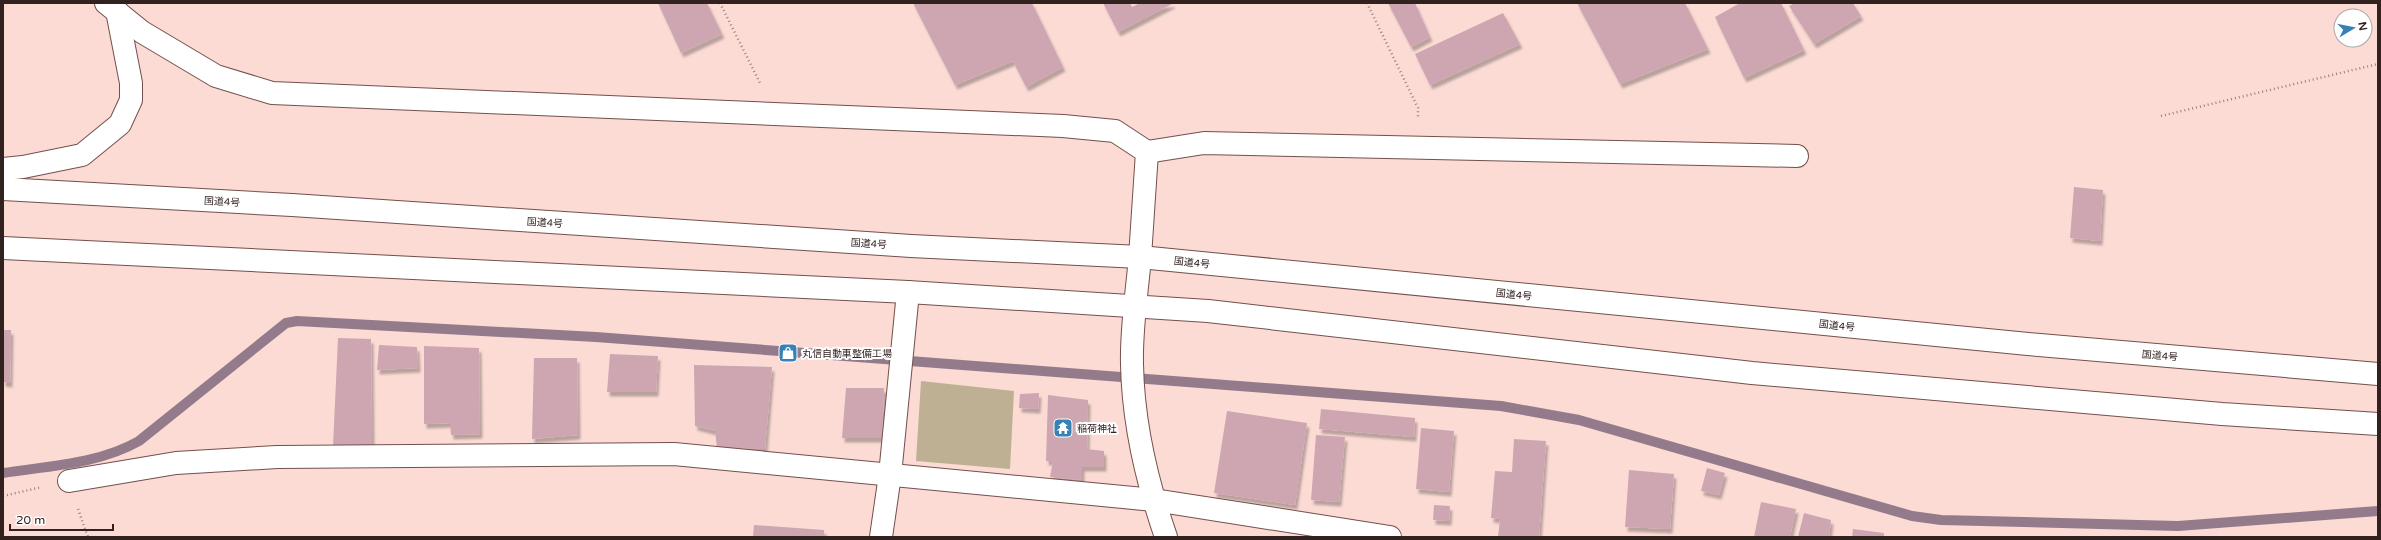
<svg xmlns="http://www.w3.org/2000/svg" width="2381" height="540" viewBox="0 0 2381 540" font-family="'Varela Round','Noto Sans JP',sans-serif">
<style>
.green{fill:#beb193}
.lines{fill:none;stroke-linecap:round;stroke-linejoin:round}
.stream{stroke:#947b8c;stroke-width:10}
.building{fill:#cda6b1;filter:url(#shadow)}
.street-casing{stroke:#73504b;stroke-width:24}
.secondary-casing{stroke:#73504b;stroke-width:24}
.highway-casing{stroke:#73504b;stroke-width:24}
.path{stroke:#99817c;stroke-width:2.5;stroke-dasharray:1 3;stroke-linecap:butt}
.street{stroke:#fff;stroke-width:22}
.secondary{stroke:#fff;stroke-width:22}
.highway{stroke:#fff;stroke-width:22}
.labels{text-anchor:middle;stroke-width:4;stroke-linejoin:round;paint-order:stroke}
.street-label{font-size:10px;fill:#312220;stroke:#fff}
.poi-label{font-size:10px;fill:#312220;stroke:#fff;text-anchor:start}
</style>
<defs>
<filter id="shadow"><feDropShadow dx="2.5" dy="4.5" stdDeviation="1" flood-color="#0004"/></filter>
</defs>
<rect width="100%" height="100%" fill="#fcdbd5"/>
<path class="green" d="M921,381L1014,391L1010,469L916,461Z"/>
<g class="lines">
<path class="stream" d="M3,473C48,466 99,464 139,441L286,323L297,321L596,337L1501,406L1579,420L1912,516L1941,520L2178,526L2378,511"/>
</g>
<g class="building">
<path d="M658,3H707L722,34L681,53Z"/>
<path d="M913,3H1032L1063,67L1026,87L1013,61L955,85Z"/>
<path d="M1103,3H1130L1132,7L1140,3H1174L1118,32Z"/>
<path d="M1388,3H1415L1430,37L1411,47Z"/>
<path d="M1577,3H1685L1708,49L1620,84Z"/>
<path d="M1740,3H1781L1804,50L1744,78L1715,17Z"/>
<path d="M1795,3H1853L1861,16L1814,44L1789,6Z"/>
<path d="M1503,13L1520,44L1430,85L1415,54Z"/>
<path d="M2074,187L2103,190L2100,241L2070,238Z"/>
<path d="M3,330H11L10,383L3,382Z"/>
<path d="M338,338L371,339L372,446H333Z"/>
<path d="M379,345L417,347L418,368L377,370Z"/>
<path d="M424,346L479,348L480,434L451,435L450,423L424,424Z"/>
<path d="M610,354L658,356L656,392H607Z"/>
<path d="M534,358H577L578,435L532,439Z"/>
<path d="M694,365L772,367L765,449L717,448L715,431L695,426Z"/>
<path d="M846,388H884L882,438H842Z"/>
<path d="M1039,393L1038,409L1019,408L1020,394Z"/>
<path d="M1048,395L1088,400L1087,449L1104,451V467H1082V480L1050,477L1053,461H1046Z"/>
<path d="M1321,409L1415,418L1414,437L1319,429Z"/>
<path d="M1227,411L1307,423L1295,505L1214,493Z"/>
<path d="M1421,428L1454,431L1449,492L1416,489Z"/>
<path d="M1316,435L1345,437L1339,502L1311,500Z"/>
<path d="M1514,439L1546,441L1539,537H1498L1500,519L1491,518L1495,471L1512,472Z"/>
<path d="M1707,468L1725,473L1719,495L1701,491Z"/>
<path d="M1629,470L1674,474L1670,529L1625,527Z"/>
<path d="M1761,502L1796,509L1790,537H1754Z"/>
<path d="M1434,505L1450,506L1449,521L1433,520Z"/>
<path d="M1804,513L1831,520L1829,537H1798Z"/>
<path d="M754,525L824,530V537H753Z"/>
<path d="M1853,529L1884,533V537H1852Z"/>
</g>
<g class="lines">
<g class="street-casing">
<g id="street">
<path d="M1147,152L1204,143L1797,156"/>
<path d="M3,169L23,167L82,155L120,124L131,100V83L117,11"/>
<path d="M1140,257C1137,292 1131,329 1132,364C1133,423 1147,482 1166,537"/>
<path d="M69,481L176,463L277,457L674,454L1154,500L1390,537"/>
<path d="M881,537L890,475L908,292"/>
</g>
</g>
<g class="secondary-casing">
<path id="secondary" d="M106,3L142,32L216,76L272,93L1063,126L1115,131L1147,152L1140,257"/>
</g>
<g class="highway-casing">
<g id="highway">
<path d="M3,189L292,205L911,246L1140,257L2028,344L2378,374"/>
<path d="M3,248L908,292L1208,311L1752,373L2222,414L2378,424"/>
</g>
</g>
<g class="path">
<path d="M720,3L760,83"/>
<path d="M1367,3L1418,108V119"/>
<path d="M2161,116L2378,64"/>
<path d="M3,496L42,487"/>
<path d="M78,509L88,537"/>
</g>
<use href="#street" class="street"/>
<use href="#secondary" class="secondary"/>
<use href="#highway" class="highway"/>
</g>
<defs>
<g id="shop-square" transform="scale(1)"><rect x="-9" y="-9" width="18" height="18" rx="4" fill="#3781b5" stroke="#fff"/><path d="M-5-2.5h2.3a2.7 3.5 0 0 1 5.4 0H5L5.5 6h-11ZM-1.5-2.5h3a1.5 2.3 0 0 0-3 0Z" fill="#fff"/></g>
<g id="temple-square" transform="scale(1)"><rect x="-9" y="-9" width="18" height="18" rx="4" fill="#3781b5" stroke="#fff"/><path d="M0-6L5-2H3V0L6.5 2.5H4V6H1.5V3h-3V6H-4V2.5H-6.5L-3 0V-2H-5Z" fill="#fff"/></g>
</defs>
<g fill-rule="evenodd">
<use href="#shop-square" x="788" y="353"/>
<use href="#temple-square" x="1063" y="428"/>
</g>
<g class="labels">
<g class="street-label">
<text transform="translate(222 201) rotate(3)" y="4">国道4号</text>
<text transform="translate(545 222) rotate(4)" y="4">国道4号</text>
<text transform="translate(869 243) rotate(4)" y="4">国道4号</text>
<text transform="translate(1192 262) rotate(6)" y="4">国道4号</text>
<text transform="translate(1514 294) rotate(6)" y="4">国道4号</text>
<text transform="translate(1837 325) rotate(6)" y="4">国道4号</text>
<text transform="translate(2160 355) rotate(5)" y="4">国道4号</text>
</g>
<g class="poi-label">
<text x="802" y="357">丸信自動車整備工場</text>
<text x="1077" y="432">稲荷神社</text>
</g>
</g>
<rect width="2381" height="540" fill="none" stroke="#312220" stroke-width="8"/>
<g transform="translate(2353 28) rotate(80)"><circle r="19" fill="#ffffff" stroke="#ada7a6"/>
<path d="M0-3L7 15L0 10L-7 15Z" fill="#3781b5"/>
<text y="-6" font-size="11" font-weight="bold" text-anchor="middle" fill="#312220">N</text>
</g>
<path d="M10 524v6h103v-6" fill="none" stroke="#312220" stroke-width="2"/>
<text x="16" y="524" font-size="12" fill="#312220" stroke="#ffffff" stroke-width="3" paint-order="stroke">20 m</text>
</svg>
